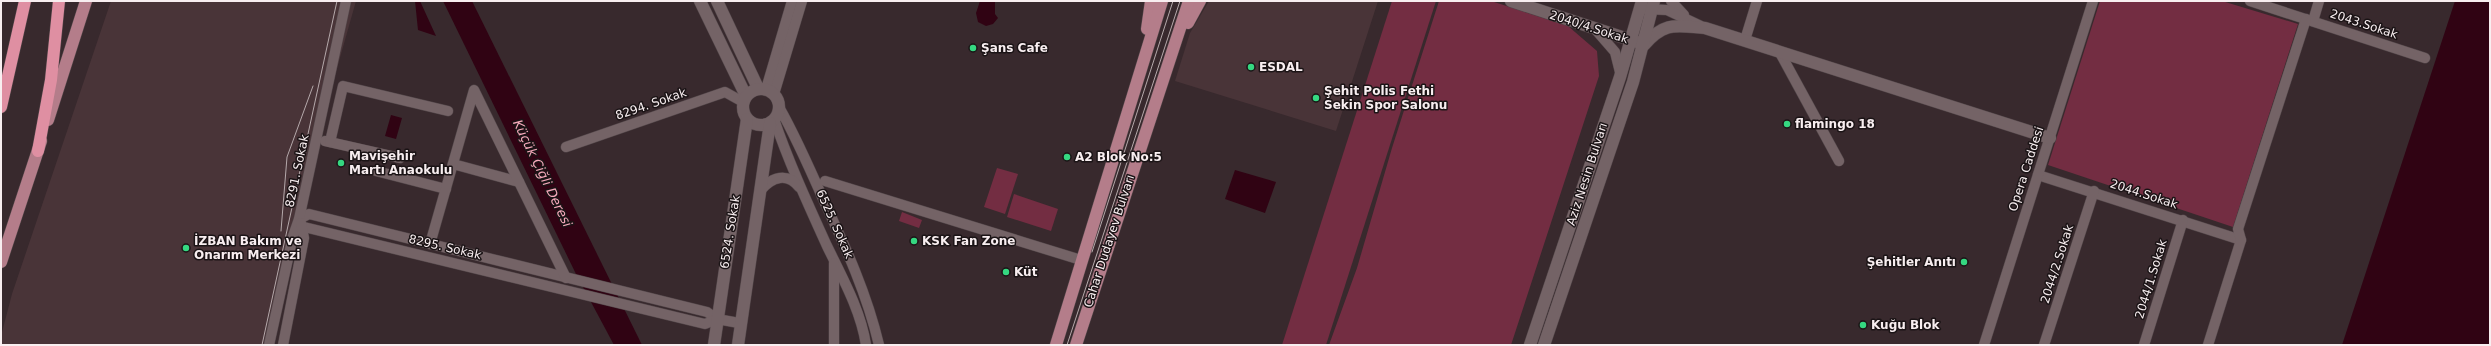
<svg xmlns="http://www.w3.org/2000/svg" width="2491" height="346" viewBox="0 0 2491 346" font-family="'DejaVu Sans',sans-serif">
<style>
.built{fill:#493438}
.green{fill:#732d42}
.water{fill:#300313}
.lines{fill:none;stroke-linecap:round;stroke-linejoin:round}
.minor-casing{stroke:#53474a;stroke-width:11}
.tertiary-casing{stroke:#53474a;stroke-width:13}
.primary-casing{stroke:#53474a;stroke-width:13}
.motorway-casing{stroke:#53474a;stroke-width:13}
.minor{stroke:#746366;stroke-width:10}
.tertiary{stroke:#746366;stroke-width:12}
.primary{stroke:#b47d8a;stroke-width:12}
.motorway{stroke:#df8fa2;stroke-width:12}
.tram{stroke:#b5a9ab;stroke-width:1}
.poi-dot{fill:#35d881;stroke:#1b1416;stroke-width:1.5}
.labels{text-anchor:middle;stroke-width:3;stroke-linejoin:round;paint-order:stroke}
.street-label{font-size:12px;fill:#f8eef0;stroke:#1b1416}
.poi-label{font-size:12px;font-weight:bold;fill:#f8eef0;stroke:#1b1416;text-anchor:start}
.water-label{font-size:13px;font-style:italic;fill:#f7aabc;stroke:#1b1416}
</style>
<rect width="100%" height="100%" fill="#38292d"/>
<g class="built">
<path d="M111,1H356L293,224L267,345H1V336L12,294Z"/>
<path d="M1209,1H1378L1336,131L1175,81L1190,33Z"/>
</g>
<g class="green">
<path d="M1392,1H1436L1326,345H1282Z"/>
<path d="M1439,1H1491L1568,26L1597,51L1599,76L1511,345H1329L1357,268L1392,148Z"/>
<path d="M2100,1H2222L2298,24L2233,227L2048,165Z"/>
<path d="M997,168L1018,174L1005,214L984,207Z"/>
<path d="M1014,194L1058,209L1051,231L1007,217Z"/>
<path d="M902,212L922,220L919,228L899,221Z"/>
</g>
<g class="water">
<path d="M415,1H420L436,36L418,30Z"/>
<path d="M443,1H472L642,345H614L576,274Z"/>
<path d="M980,1H995V14L998,18L993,24L986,26L978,22L976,13Z"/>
<path d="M2455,1H2490V345H2342Z"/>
<path d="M391,115L402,118L396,139L385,136Z"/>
<path d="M1235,170L1276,182L1265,213L1225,199Z"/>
</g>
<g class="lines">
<g class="minor-casing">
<g id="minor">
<path d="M1671,1L1684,15"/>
<path d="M2250,1L2425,58"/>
<path d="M1645,9L1667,10L1703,27"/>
<path d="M2313,21L2319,1"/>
<path d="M1595,29L1615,52L1620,72"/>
<path d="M1745,40L1757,1"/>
<path d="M1779,51L1839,161"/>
<path d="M766,89L792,1"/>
<path d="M774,94L802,1"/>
<path d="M779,107C796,137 810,169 824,201C846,248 867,294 879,345"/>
<path d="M774,119C789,163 808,204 827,246C842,277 861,311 866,345"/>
<path d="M325,141L400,158"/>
<path d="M330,142L343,86L448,111"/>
<path d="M566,147L725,92L743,102"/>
<path d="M453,164L519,182"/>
<path d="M376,171L446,189"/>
<path d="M2038,175L2241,240"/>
<path d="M825,181L1081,260"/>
<path d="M761,190C772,177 787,172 799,187"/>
<path d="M299,219L309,214L707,312L717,319L739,323"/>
<path d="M304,227L705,324L717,319"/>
<path d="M430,244L474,90L566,278"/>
<path d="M834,263V345"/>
<path d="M269,345L293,236L299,219L346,1"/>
<path d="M283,345L304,238L301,223"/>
<path d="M1984,345L2093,1"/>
<path d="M2044,345L2094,191"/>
<path d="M2144,345L2183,220"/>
<path d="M2208,345L2241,240L2238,229L2306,19"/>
</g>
</g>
<g class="tertiary-casing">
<g id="tertiary">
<path d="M700,1L746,96"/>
<path d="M717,1L758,88"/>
<path d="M1511,1L1637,42"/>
<path d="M1644,45C1665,21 1676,26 1705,28L2050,138"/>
<circle cx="761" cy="107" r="18"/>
<path d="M714,345L747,119"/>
<path d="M738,345L770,123"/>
<path d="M1530,345L1620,77L1642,1"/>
<path d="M1544,345L1633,82L1654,1"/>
</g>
</g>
<g class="primary-casing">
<g id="primary">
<path d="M1188,23L1200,1"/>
<path d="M1147,29L1151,1"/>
<path d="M48,120L86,1"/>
<path d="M1,262L41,141"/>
<path d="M1056,345L1162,1"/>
<path d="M1076,345L1189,1"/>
</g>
</g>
<g class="motorway-casing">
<g id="motorway">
<path d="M1,107L25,1"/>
<path d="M38,151L51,80L59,1"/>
</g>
</g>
<use href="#minor" class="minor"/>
<use href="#tertiary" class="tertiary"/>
<use href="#primary" class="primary"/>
<use href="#motorway" class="motorway"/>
<g class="tram">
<path d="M281,231L287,157L313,86"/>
<path d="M1092,252L1173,1"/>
<path d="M262,345L337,1"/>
<path d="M1067,345L1180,1"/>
</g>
</g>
<g class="poi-dot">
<circle cx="973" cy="48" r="4"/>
<circle cx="1251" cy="67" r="4"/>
<circle cx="1316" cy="98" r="4"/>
<circle cx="1787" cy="124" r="4"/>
<circle cx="1067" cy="157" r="4"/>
<circle cx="341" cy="163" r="4"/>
<circle cx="914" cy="241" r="4"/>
<circle cx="186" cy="248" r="4"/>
<circle cx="1964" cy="262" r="4"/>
<circle cx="1006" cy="272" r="4"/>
<circle cx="1863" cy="325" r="4"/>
</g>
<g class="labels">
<g class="street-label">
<text transform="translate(2364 24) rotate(18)" y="4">2043.Sokak</text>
<text transform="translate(1589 27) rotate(18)" y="4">2040/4.Sokak</text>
<text transform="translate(651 104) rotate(-19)" y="4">8294. Sokak</text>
<text transform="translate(2026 169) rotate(-72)" y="4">Opera Caddesi</text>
<text transform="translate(297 171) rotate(-78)" y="4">8291. Sokak</text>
<text transform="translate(1587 174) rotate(-72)" y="4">Aziz Nesin Bulvarı</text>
<text transform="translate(2144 194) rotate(18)" y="4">2044.Sokak</text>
<text transform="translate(835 224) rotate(66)" y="4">6525. Sokak</text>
<text transform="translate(730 232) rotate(-81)" y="4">6524. Sokak</text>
<text transform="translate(1109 241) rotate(-72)" y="4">Cahar Dudayev Bulvarı</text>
<text transform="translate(445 247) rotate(13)" y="4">8295. Sokak</text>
<text transform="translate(2057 264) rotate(-72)" y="4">2044/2.Sokak</text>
<text transform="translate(2151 279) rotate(-73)" y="4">2044/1.Sokak</text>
</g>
<g class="poi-label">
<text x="981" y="52">Şans Cafe</text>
<text x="1259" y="71">ESDAL</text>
<text x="1324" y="95">Şehit Polis Fethi<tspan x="1324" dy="14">Sekin Spor Salonu</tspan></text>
<text x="1795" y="128">flamingo 18</text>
<text x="349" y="160">Mavişehir<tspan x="349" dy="14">Martı Anaokulu</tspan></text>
<text x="1075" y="161">A2 Blok No:5</text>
<text x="194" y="245">İZBAN Bakım ve<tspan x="194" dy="14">Onarım Merkezi</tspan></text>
<text x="922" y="245">KSK Fan Zone</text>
<text x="1956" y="266" text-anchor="end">Şehitler Anıtı</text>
<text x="1014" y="276">Küt</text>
<text x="1871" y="329">Kuğu Blok</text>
</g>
<g class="water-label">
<text transform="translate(543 173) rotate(64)" y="5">Küçük Çiğli Deresi</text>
</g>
</g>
<rect width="2491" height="346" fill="none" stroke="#f8eef0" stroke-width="4"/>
</svg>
